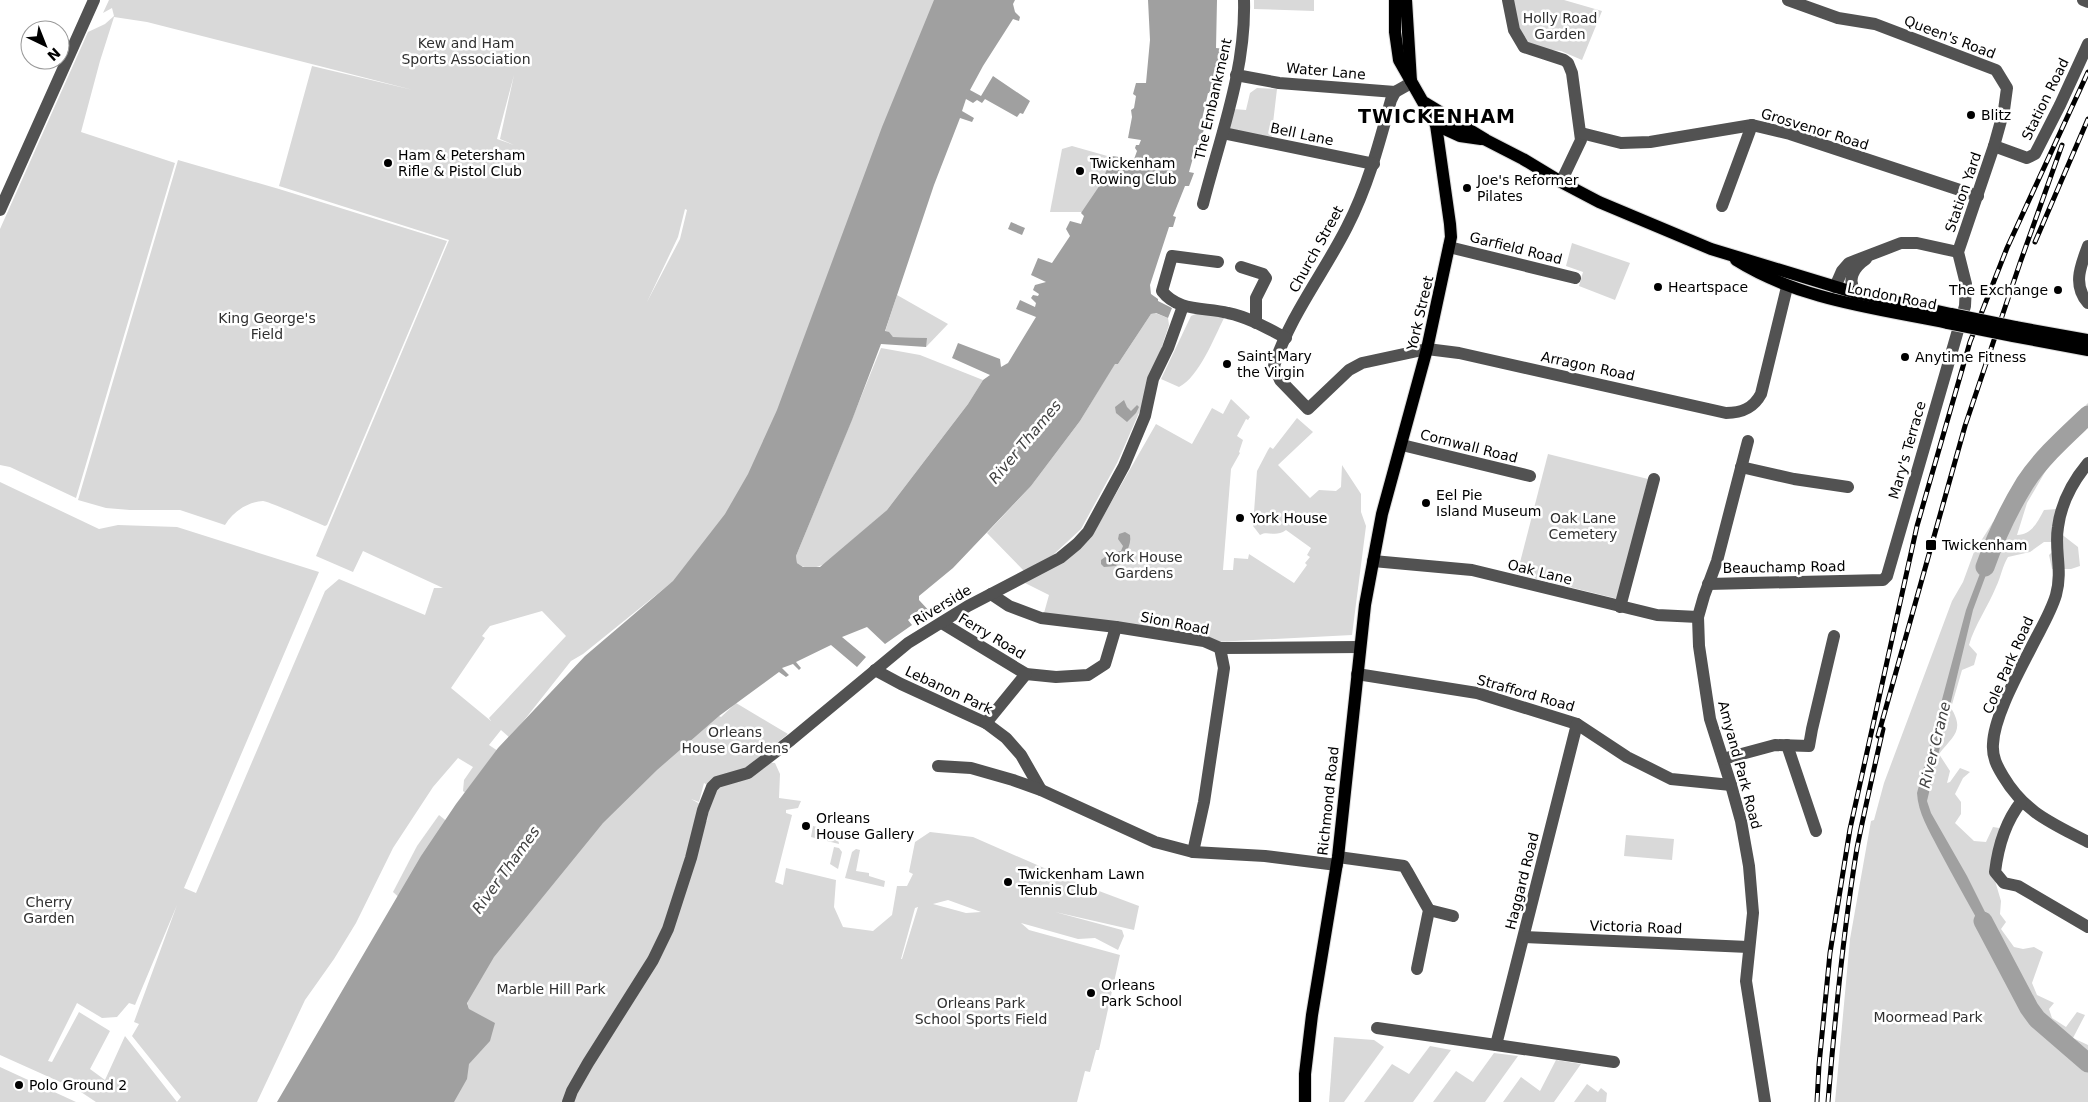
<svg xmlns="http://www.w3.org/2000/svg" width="2088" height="1102" viewBox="0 0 2088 1102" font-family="'DejaVu Sans',sans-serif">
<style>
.green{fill:#d9d9d9;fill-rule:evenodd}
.water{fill:#a0a0a0}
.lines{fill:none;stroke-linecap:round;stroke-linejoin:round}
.river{stroke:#a0a0a0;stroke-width:19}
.major-casing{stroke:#dbdbdb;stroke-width:14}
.minor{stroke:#525252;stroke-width:12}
.major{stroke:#000;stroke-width:12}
.rail-casing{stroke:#000;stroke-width:5}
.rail{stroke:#fff;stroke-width:3;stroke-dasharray:9;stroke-linecap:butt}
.major-bridge-casing{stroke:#dbdbdb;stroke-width:14;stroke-linecap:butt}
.major-bridge{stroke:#000;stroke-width:12}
.poi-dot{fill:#000;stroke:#fff;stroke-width:2}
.labels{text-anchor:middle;stroke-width:5;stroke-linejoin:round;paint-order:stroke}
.park-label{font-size:14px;fill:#303030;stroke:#fff}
.street-label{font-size:14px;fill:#000;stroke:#fff}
.poi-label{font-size:14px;fill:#000;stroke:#fff;text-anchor:start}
.water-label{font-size:15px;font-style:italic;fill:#414141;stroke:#fff}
.district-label{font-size:19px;font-weight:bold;letter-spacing:1px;fill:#000;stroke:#fff}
</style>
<rect width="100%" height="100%" fill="#fff"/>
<g class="green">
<path d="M109,0H945L829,300L723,535L674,584L671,583L583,654L571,661L510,738L501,730L489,745L501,753L477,802L463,791L464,780L473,767L458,758L433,787L393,848L356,923L334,959L305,1000L257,1102H96L78,1090L0,1055V482L99,529L118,525L177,527L319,572L184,888L196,893L325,591L339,579L425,615L434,588H443L363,551L353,572L316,556L449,240L279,186L312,66L413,90L147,22L114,17L100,61L81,132L175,163L76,498L10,467L0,465V229L88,32L105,24L114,16L112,8L103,13ZM514,75L500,139L514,145L497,139ZM685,209L687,210L680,239L647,302L678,237ZM542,611L566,636L489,718L491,721L451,688L485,638L482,636L490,626ZM177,905L134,1022L139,1024L132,1036L181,1097L177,1102L125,1036L105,1080L90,1069L110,1031L79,1012L52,1062L48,1061L77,1003L102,1018L117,1017L129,1003L135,1005Z"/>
<path d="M1254,0H1314V11L1254,9Z"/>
<path d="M1510,0H1564L1602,11L1582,60L1561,51L1533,48L1522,38Z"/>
<path d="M1257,88L1277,89L1271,140L1229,130L1234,109L1246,110L1250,93Z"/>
<path d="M1072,146L1132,163L1100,212H1050L1062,149Z"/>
<path d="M178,160L279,189L447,241L327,525L325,526C315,522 268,501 263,501C247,502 233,512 225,525L180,510H130L106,508L78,500Z"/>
<path d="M1572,243L1630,263L1615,300L1579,286L1583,272L1566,266Z"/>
<path d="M897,295L948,324L926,347V338L893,337L885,332Z"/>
<path d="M1200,312L1224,318C1214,338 1199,377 1179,387L1161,379L1191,316Z"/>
<path d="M1155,313L1168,318L1169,325L1142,406L1117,463L1081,529L1053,555L1025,572L987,533L1031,486L1080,421L1115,363L1118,364L1151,314Z"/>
<path d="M881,348L920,355L983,380L968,404L887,510L826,563C816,569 806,570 797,563L796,556Z"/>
<path d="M1231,399L1250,417L1248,420L1246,419L1237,436L1243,440L1239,452L1240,453L1231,469L1223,570H1233L1234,558L1248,559L1249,554L1294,583L1307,565L1305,563L1310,557L1307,555L1311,548L1286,530C1275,538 1268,530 1260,535L1253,526L1257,471L1268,450L1270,447L1273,449L1297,418L1313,432L1278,465L1310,498L1319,490L1336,491L1341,487L1342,465L1361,494V512L1366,526L1352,635L1216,642L1193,633L1044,613L1049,595L1025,583L1093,534L1156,424L1192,444L1212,408L1223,414Z"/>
<path d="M2088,403V423L2052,460L2027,503L2017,535C2032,534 2037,523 2044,510L2057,509L2056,530L2078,547L2080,566L2071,569H2052L2049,555L2054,550L2053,542H2044L2030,552L2008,557C2002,567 2001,577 1996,587C1988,607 1975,624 1969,645L1977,654L1974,665L1962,670L1951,708C1965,731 1953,736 1939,754L1950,771L1947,783L1950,782L1960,768L1970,772L1963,778L1955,794L1961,802V814L1955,823L1974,841L1986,842L1993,827L1999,828L1993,874L2001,901L2000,914L2006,922L2001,929L2014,947L2023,949L2034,947L2043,952L2032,983L2037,995L2054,1003L2049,1009L2052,1018L2066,1027L2077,1012L2085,1015L2073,1038L2088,1045V1102H1835L1850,939L1871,821L1874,820L1884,783L1952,601L1963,582L1974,552L1993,522L1995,523L2044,446Z"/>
<path d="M1548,454L1648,479L1618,599L1517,574Z"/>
<path d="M736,703L788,734L754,761L775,763L780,774L779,798L801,801L798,808L786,810V813L792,815L775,882L783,885L786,868L836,880L834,907L843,927L873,931L892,915L897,886H907L913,874L909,872L915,842L930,832L973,837L1083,885L1139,906L1134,930L1055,912L1122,930L1124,936L1118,950L1095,938L1078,939L1021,923L1029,930L1120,955L1099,1050H1096L1090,1072L1085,1071L1077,1102H449L469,1009L463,987L562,862L713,713L721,717ZM704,783L709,786L710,804L707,821L699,818L700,804L691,799L699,802ZM948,900L981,912L966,913L933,904ZM918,907L902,959H901L915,908Z"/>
<path d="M439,815L455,828L403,901L393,892L417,846Z"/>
<path d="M813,826L840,833L838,839L839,844L811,837Z"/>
<path d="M1626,835L1674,839L1672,860L1624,856Z"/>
<path d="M834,847L839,848L842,852L838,869L830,864Z"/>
<path d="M856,849L860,850L856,871L869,873V876L885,881L884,887L845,878L852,852Z"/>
<path d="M1334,1037L1374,1040L1384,1047L1344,1102H1329Z"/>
<path d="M1430,1046L1451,1050L1413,1102H1364L1392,1064L1409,1074Z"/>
<path d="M1494,1053L1518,1056L1485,1102H1433L1456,1071L1473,1082Z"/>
<path d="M1556,1060L1581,1064L1554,1102H1503L1521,1077L1540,1091Z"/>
<path d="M0,1067L76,1102H0Z"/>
<path d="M1587,1084L1598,1092L1601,1088L1607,1093L1606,1102H1574Z"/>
</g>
<g class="water">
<path d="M934,0H1015L1013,4L1015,12L1020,17L1019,21L1013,19L983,66L970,90L981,96L993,76L1030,101L1023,114L1020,113L1017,117L985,99L982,103L977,100L973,103L966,99L962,111L974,118L972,122L960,118L934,185L885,331L889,332L893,337L927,338L926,347L881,344L852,420L796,556L797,563L803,567H820L887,510L968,404L983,380L990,375L952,358L958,343L1000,359L1001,367L1008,363L1036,317L1016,309L1020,300L1035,307L1036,303L1031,298L1033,295L1038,296L1039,294L1033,290L1035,285L1046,282L1031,275L1038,258L1052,263L1070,236L1066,229L1070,221L1081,224L1084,216L1081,213L1102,182L1112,156L1119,157L1133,162L1137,151L1135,148L1136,145H1139L1141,140L1128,138L1132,117L1131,110L1134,108L1136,96L1133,94L1136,83H1146L1150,40L1148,0H1217L1216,48L1226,49L1220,95L1208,93L1200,128L1204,129L1201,140H1198L1189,172L1194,173L1189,186H1185L1173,216L1176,217L1173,227H1169L1150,285L1151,294L1158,299V301L1172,308L1168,318L1156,313L1151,314L1118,364H1115L1080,421L1031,486L953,568L919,596V600L931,613L926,616L919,610L908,620L912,625L885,644L867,627L842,637L866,657L857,667L831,645L796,662L801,668L799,670L793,664L782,668L789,675L786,677L779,672L719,716L657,770L603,823L494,957L467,1003L469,1009L495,1023L490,1041L469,1064L467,1079L454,1102H277L421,856L456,804L498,748L585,656L673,581L725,514L748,474L777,410L882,127Z"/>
<path d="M1011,222L1025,228L1022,235L1008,229Z"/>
<path d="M1124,400L1127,407L1131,411L1137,405L1139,407L1136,413L1127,422L1116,413L1115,407Z"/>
<path d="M1125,532L1130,535C1132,545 1124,559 1116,566L1104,567L1101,564V560L1109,554L1121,551L1123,546L1118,539L1119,534Z"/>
<path d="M1992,542L1997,545L1973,610L1927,801L1931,813L1967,876L1999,940L1991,944C1973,912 1955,880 1938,848C1929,830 1918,813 1917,793L1966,610Z"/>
</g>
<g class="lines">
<g class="river">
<path d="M1985,567C1995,539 2009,509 2025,483C2042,457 2066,436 2088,415"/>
<path d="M1983,921L2029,1008L2037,1019L2088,1063"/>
</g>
<g class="major-casing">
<g id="major">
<path d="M1406,0L1411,81"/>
<path d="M1425,103L1486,140L1523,159L1561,182L1599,202L1711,249L1856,293L1951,314"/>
<path d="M1436,125L1460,136L1481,139"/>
<path d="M1736,260C1800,300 1875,308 1948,323"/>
<path d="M2015,327L2088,340"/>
<path d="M2013,336L2088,350"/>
<path d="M1305,1102V1074L1312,1015L1338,857L1365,605L1382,514L1427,349L1451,237L1450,224L1436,125L1399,60L1395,32V0"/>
</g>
</g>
<g class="minor">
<path d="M1508,0L1514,30L1524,47L1564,60L1568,63L1572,73L1581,140L1561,182"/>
<path d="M2083,0L2088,2"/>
<path d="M1236,75L1279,83L1395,92L1411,83"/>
<path d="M1395,92L1391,100C1379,144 1368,186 1347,227C1324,273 1290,315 1274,366L1280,380L1308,409L1349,370L1362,363L1427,349L1459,353L1726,413C1741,413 1753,409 1761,394L1787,287"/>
<path d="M1223,133L1374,164"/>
<path d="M1581,133L1621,143L1650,142L1752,125L1790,134L1978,196"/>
<path d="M1994,146L2027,158L2035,154L2060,105L2088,44"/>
<path d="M1203,204C1220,137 1246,70 1244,0"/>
<path d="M1722,206L1752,125"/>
<path d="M0,210L94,0"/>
<path d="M2088,246C2081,265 2072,285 2088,303"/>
<path d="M1449,247L1575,278"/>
<path d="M1218,262L1172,256L1162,291C1178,312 1205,307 1228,313C1248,317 1267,328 1286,338"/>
<path d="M1241,267L1263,274L1266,278L1256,298V323"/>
<path d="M1835,287L1842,271L1849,263L1901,243H1917L1958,252"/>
<path d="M1856,293C1846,280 1854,267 1866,259"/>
<path d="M1748,441L1717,561L1704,596L1698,617L1699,646L1710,719L1731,785L1741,821L1749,866L1753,913L1746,981L1765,1102"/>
<path d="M1402,445L1530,476"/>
<path d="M2088,463C2073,481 2061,504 2058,527C2054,550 2063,570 2056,595C2051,612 2040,630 2032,646C2019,672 1994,716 1993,744C1992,757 1997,766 2003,776C2025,813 2052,823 2088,842"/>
<path d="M1741,467L1794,479L1848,487"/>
<path d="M1373,561L1472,570L1657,615L1698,617"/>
<path d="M1708,584L1883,580L1887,576L1965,306L1966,284L1958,252L1994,146L2004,110L2007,88L1996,70L1875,24L1838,18L1788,0"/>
<path d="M991,594L1009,606L1041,618L1116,627L1204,641L1220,648L1360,647"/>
<path d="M1620,607L1654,479"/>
<path d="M942,623L1026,674L1056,677L1088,675L1105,664L1116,627"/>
<path d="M875,670L901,684L986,723L1006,738L1021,755L1041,790"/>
<path d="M1357,674L1477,693L1577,724L1627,757L1671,779L1731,785"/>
<path d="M986,723L1026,674"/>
<path d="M1577,724L1496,1045L1614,1062"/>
<path d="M1787,745L1816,831"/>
<path d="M1723,759L1775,745L1809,746L1812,729L1834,636"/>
<path d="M938,766L971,768L1013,780L1041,790L1155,842L1193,852L1265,856L1337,865"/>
<path d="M2021,802C2006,821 1998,847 1995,872L2004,883L2018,886L2088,927"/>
<path d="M1193,852L1204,802L1224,668L1220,648"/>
<path d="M1338,857L1404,866L1407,871L1429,910L1417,969"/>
<path d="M1429,910L1453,916"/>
<path d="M1524,937L1748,947"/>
<path d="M1377,1028L1496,1045"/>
<path d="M568,1102L572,1091L588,1063L653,960L668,929L691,858L703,810L712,787L717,782L748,773L791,740L908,643L968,606L1060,558L1077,544L1088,532L1124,466L1145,416L1153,379L1168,348L1183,306"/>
</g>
<use href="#major" class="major"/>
<g class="rail-casing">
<g id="rail">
<path d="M2035,242L2088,119"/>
<path d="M1878,736L1965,426L2020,263L2062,145"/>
<path d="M1817,1102L1819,1065L1830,953L1850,829L1917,526L1970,342L2007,248L2088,72"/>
<path d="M1828,1102C1835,1017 1843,932 1857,848C1865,808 1874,769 1883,729"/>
</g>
</g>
<use href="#rail" class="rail"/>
<g class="major-bridge-casing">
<g id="major-bridge">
<path d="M1951,314L2015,327"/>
<path d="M1948,323L2013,336"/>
</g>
</g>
<use href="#major-bridge" class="major-bridge"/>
</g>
<g class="poi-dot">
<circle cx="1971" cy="115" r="5"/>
<circle cx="388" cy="163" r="5"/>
<circle cx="1080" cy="171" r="5"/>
<circle cx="1467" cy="188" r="5"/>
<circle cx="1658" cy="287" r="5"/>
<circle cx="2058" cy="290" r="5"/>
<circle cx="1905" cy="357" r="5"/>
<circle cx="1227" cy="364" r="5"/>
<circle cx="1426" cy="503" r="5"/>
<circle cx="1240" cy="518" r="5"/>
<rect x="1925" y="539" width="12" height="12" rx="2.5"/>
<circle cx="806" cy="826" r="5"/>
<circle cx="1008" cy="882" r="5"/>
<circle cx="1091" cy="993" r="5"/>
<circle cx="19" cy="1085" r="5"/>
</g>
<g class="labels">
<g class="park-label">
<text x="1560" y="23">Holly Road<tspan x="1560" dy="16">Garden</tspan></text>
<text x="466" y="48">Kew and Ham<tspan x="466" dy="16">Sports Association</tspan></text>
<text x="267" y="323">King George's<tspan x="267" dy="16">Field</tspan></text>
<text x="1583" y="523">Oak Lane<tspan x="1583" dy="16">Cemetery</tspan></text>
<text x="1144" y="562">York House<tspan x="1144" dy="16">Gardens</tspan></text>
<text x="735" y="737">Orleans<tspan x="735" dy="16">House Gardens</tspan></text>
<text x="49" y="907">Cherry<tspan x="49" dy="16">Garden</tspan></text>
<text x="551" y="994">Marble Hill Park</text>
<text x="981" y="1008">Orleans Park<tspan x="981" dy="16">School Sports Field</tspan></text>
<text x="1928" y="1022">Moormead Park</text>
</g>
<g class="street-label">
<text transform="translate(1950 37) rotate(21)" y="5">Queen's Road</text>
<text transform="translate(1326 71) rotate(5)" y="5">Water Lane</text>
<text transform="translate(1213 99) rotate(-77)" y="5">The Embankment</text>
<text transform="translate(2045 99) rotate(-64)" y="5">Station Road</text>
<text transform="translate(1815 129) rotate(17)" y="5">Grosvenor Road</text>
<text transform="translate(1302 134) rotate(12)" y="5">Bell Lane</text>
<text transform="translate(1963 192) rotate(-71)" y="5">Station Yard</text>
<text transform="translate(1516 248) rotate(14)" y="5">Garfield Road</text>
<text transform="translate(1316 249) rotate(-61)" y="5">Church Street</text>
<text transform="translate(1892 296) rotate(11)" y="5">London Road</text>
<text transform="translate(1420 313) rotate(-77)" y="5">York Street</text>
<text transform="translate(1588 366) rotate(12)" y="5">Arragon Road</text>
<text transform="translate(1469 446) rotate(14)" y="5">Cornwall Road</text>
<text transform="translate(1907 450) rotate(-74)" y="5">Mary's Terrace</text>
<text transform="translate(1784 567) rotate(-1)" y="5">Beauchamp Road</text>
<text transform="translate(1540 572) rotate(14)" y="5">Oak Lane</text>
<text transform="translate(942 605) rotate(-31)" y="5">Riverside</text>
<text transform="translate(1175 623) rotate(11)" y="5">Sion Road</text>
<text transform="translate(992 636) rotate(31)" y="5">Ferry Road</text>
<text transform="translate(2008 665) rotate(-66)" y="5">Cole Park Road</text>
<text transform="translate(949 690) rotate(25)" y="5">Lebanon Park</text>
<text transform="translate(1526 693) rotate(16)" y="5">Strafford Road</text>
<text transform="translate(1740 765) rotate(75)" y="5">Amyand Park Road</text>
<text transform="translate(1328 801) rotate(-84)" y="5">Richmond Road</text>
<text transform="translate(1522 881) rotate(-76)" y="5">Haggard Road</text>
<text transform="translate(1636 927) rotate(2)" y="5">Victoria Road</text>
</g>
<g class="poi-label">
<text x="1981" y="120">Blitz</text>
<text x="398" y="160">Ham &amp; Petersham<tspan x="398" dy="16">Rifle &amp; Pistol Club</tspan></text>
<text x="1090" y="168">Twickenham<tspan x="1090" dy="16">Rowing Club</tspan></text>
<text x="1477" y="185">Joe's Reformer<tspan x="1477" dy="16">Pilates</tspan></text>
<text x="1668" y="292">Heartspace</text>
<text x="2048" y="295" text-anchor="end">The Exchange</text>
<text x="1237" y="361">Saint Mary<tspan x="1237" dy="16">the Virgin</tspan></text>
<text x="1915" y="362">Anytime Fitness</text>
<text x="1436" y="500">Eel Pie<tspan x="1436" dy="16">Island Museum</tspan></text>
<text x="1250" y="523">York House</text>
<text x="1942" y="550">Twickenham</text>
<text x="816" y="823">Orleans<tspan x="816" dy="16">House Gallery</tspan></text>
<text x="1018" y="879">Twickenham Lawn<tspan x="1018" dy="16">Tennis Club</tspan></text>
<text x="1101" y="990">Orleans<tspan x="1101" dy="16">Park School</tspan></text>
<text x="29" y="1090">Polo Ground 2</text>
</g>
<g class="water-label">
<text transform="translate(1025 442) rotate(-50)" y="5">River Thames</text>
<text transform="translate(1935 745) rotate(-76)" y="5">River Crane</text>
<text transform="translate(506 870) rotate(-54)" y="5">River Thames</text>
</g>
<g class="district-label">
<text x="1437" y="123">TWICKENHAM</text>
</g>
</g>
<g transform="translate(45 45) rotate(137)"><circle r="24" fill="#ffffff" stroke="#999999"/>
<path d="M0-4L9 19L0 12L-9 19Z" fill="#000000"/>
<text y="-8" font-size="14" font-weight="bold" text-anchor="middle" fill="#000000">N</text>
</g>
</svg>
